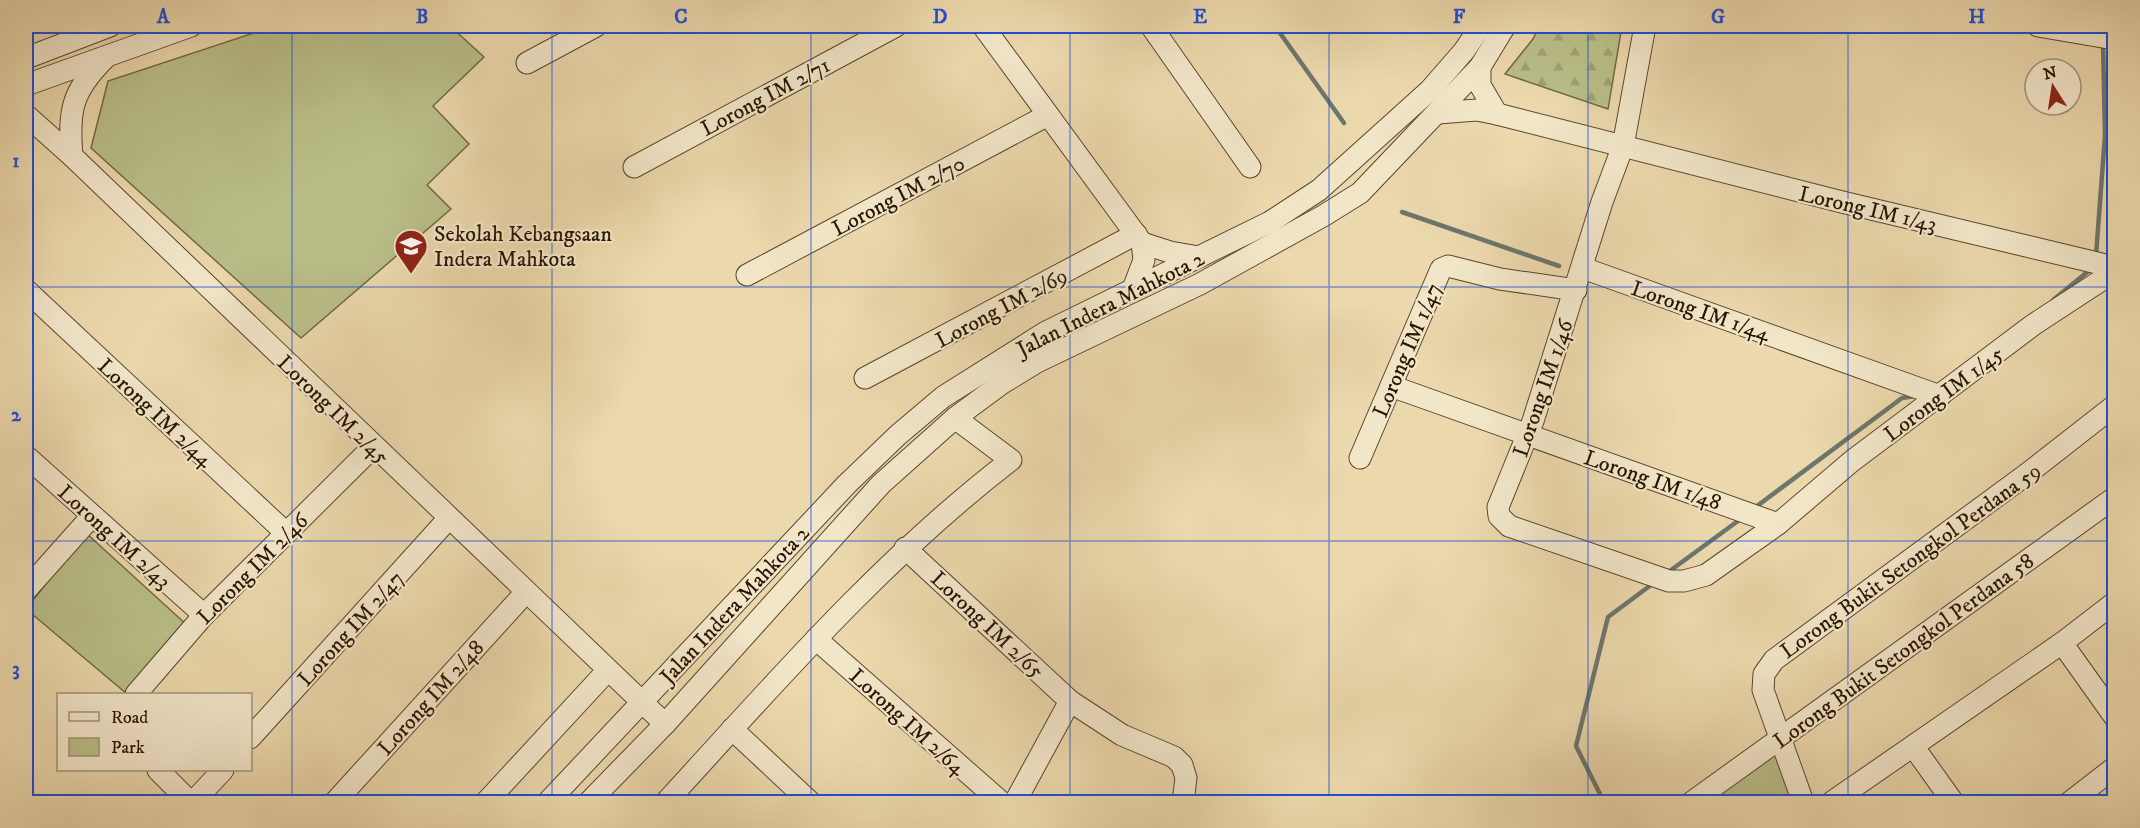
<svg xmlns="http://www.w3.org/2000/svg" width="2140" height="828" viewBox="0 0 2140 828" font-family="'IM FELL DW Pica',serif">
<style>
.forest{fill:url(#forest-firs);stroke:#716944;stroke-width:1.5}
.green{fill:#b9be88;stroke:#716944;stroke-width:1.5}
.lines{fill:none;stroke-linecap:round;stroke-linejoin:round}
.stream{stroke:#6d766c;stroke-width:4.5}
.minor-casing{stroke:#5a452c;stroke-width:23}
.minor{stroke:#f2e6c9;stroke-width:21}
.grid{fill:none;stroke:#1d4ed8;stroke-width:1.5;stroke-opacity:0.55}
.labels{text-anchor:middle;stroke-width:4.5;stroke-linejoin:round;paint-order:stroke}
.street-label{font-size:22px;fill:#291401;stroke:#f2e6c9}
.poi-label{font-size:22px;fill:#291401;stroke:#f2e6c9;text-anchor:start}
.neatline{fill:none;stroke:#1d4ed8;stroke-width:2}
.grid-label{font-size:20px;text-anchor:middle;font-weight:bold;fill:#1d4ed8}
</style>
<defs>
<pattern id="forest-firs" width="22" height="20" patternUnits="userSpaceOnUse" patternTransform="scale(1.5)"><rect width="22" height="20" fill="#b9be88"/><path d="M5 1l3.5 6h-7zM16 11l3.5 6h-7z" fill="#9fa274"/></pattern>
</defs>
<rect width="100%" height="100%" fill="#ebd8ac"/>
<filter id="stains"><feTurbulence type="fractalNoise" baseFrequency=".00333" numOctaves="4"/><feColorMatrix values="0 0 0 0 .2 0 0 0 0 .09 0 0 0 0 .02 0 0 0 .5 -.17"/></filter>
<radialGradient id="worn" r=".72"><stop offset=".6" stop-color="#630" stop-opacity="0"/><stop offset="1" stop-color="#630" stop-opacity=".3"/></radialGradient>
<path class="forest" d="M1539,26H1622L1608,109L1505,74L1533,39Z"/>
<g class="green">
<path d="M275,26H450L484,57L433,106L469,144L427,185L451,209L301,338L91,148L108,81Z"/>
<path d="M86,533L188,626L127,694L26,609Z"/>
<path d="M1782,740L1802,802H1702Z"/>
</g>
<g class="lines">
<g class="stream">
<path d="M1275,26L1344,123"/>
<path d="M1402,212L1559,266"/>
<path d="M2096,256L2105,135L2103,43"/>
<path d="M2053,300L2091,269"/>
<path d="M1753,509L1902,398L1915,396"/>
<path d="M1667,573L1742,518"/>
<path d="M1604,802L1576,746L1608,617L1655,582"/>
</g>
<g class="minor-casing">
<g id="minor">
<path d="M983,26L1142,243L1144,260L1133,289"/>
<path d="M1151,26L1250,167"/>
<path d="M1645,26L1623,146L1602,202L1533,421L1498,507L1499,516L1509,526L1669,581H1684L1706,575L1778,524L1852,461L2033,325L2114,272"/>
<path d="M2038,26L2114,39"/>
<path d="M26,55L29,57L110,26"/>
<path d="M527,63L596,26"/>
<path d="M1480,67V85L1497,114"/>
<path d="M26,85L191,26"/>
<path d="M1438,113L1477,110L1497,114L1842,202L2114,267"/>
<path d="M26,115L72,156L665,724"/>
<path d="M72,156C68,110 72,91 105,58"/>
<path d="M634,167L896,26"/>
<path d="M1142,243L1170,252L1199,257"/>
<path d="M1583,268L1940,396"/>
<path d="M747,275L1048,115"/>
<path d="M26,290L286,533"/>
<path d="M865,378L1136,234"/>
<path d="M1391,386L1778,524"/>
<path d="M26,456L204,615"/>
<path d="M1360,458L1441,269L1448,266L1500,279L1576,290"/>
<path d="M905,548L1070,701L1122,735L1174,757L1182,765L1186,778L1183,802"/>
<path d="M26,590L92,516"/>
<path d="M816,639L1001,802"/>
<path d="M2062,643L2114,716"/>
<path d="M136,694L204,615L373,447"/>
<path d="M732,729L810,802"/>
<path d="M250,738L449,518"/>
<path d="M1913,746L1953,802"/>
<path d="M158,770L190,802"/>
<path d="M193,802L223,770"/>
<path d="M335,802L526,592"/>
<path d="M486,802L608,670"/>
<path d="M548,802L847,484L898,435L943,397L1046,332L1270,222L1319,190L1430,90L1464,51L1481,26"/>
<path d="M589,802L665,724L881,484L955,418L1001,384L1037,362L1200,284L1323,216L1360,193L1480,67L1505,26"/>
<path d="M666,802C776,682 882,559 1011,460L955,418"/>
<path d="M1015,802L1070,701"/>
<path d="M1692,802L2114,498"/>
<path d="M1803,802L1763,690L1764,674L1774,660L2027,474L2114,406"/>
<path d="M1832,802L2062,643L2114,603"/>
<path d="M2070,802L2114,768"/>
</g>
</g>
<use href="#minor" class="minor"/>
</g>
<path class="grid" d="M292,26V802M552,26V802M811,26V802M1070,26V802M1329,26V802M1588,26V802M1848,26V802M26,287H2114M26,541H2114"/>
<defs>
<g id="school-pin" transform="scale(1.725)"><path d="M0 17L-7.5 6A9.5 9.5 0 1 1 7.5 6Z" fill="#8f2418" stroke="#f2e6c9"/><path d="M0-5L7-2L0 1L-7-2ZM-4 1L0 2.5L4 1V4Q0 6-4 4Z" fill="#fff"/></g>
</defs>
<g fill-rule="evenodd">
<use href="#school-pin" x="411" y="246"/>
</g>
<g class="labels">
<g class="street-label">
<text transform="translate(765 96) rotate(-28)" y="8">Lorong IM 2/71</text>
<text transform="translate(898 195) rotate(-28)" y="8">Lorong IM 2/70</text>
<text transform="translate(1868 208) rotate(13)" y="8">Lorong IM 1/43</text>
<text transform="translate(1110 303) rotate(-27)" y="8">Jalan Indera Mahkota 2</text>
<text transform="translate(1001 307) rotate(-28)" y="8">Lorong IM 2/69</text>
<text transform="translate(1701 310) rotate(19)" y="8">Lorong IM 1/44</text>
<text transform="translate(1406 350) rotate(-67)" y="8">Lorong IM 1/47</text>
<text transform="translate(1542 388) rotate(-71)" y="8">Lorong IM 1/46</text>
<text transform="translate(1943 393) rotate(-37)" y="8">Lorong IM 1/45</text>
<text transform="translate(334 409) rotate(44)" y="8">Lorong IM 2/45</text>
<text transform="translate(156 412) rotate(43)" y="8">Lorong IM 2/44</text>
<text transform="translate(1653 479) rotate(19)" y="8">Lorong IM 1/48</text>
<text transform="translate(115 536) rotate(42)" y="8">Lorong IM 2/43</text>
<text transform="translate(1910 560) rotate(-36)" y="8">Lorong Bukit Setongkol Perdana 59</text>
<text transform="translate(252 568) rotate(-45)" y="8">Lorong IM 2/46</text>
<text transform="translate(734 604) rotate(-47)" y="8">Jalan Indera Mahkota 2</text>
<text transform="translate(988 624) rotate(43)" y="8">Lorong IM 2/65</text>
<text transform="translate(350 628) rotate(-48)" y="8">Lorong IM 2/47</text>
<text transform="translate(1903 650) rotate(-36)" y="8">Lorong Bukit Setongkol Perdana 58</text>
<text transform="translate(430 697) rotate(-48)" y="8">Lorong IM 2/48</text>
<text transform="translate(908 721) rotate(42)" y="8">Lorong IM 2/64</text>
</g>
<g class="poi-label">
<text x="434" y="241">Sekolah Kebangsaan<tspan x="434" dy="25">Indera Mahkota</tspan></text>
</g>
</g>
<rect width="2140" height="828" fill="none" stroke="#ebd8ac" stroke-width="66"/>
<rect x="57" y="693" width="195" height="78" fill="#f2e6c9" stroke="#a29279" stroke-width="1.5"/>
<rect x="69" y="712" width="30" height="9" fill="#f2e6c9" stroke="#a29279" stroke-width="1.5"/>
<text x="111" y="723" font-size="18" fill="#291401">Road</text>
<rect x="69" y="738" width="30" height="18" fill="#b9be88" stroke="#a29279" stroke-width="1.5"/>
<text x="111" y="753" font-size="18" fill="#291401">Park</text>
<g transform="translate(2053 87) rotate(348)"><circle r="28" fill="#f2e6c9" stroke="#a29279" stroke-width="1.5"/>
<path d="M0-4.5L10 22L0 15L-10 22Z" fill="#8f2418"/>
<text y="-9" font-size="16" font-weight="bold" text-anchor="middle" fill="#291401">N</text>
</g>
<rect x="33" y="33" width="2074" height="762" class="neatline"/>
<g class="grid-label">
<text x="163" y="23">A</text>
<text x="422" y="23">B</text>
<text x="681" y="23">C</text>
<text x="940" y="23">D</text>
<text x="1200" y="23">E</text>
<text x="1459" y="23">F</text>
<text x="1718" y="23">G</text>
<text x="1977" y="23">H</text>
<text x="16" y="167">1</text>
<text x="16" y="421">2</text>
<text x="16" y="675">3</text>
</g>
<rect width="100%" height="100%" filter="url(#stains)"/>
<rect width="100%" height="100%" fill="url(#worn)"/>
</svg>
